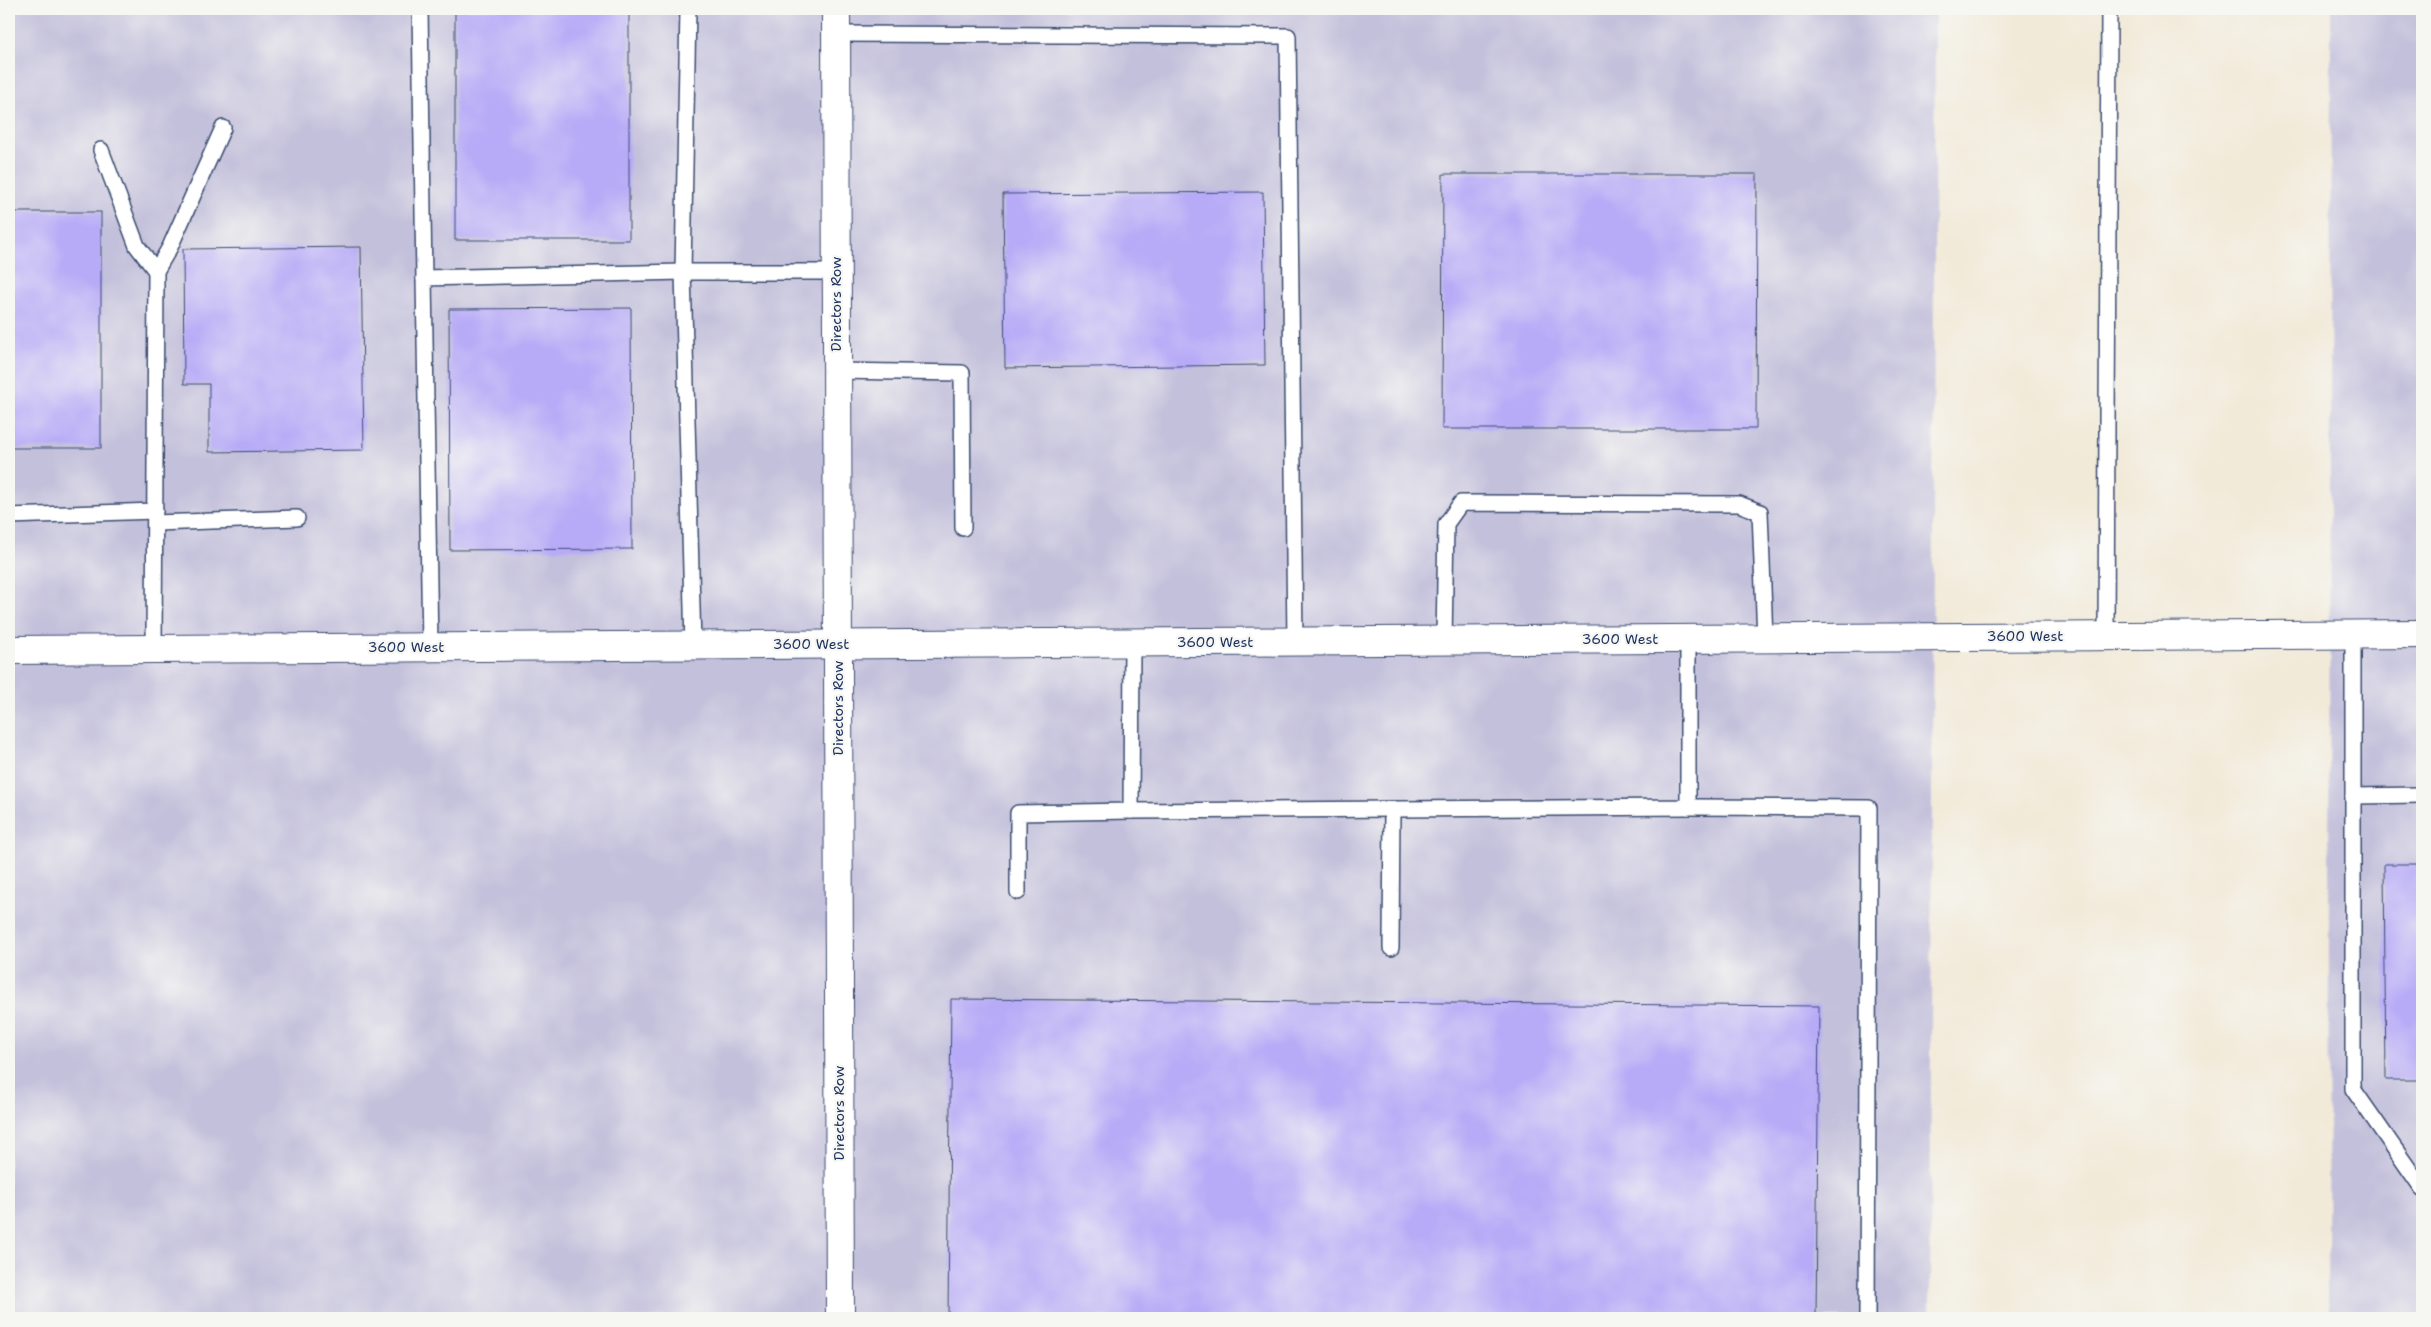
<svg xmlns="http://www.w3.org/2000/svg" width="2431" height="1327" viewBox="0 0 2431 1327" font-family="'Shantell Sans',sans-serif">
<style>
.industrial{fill:#c3c0db}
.building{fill:#b7abf7}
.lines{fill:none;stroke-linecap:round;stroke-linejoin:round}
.lane-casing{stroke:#3b4b70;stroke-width:18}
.street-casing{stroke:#3b4b70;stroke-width:30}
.lane{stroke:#fff;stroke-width:15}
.street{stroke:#fff;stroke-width:28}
.labels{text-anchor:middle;stroke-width:4.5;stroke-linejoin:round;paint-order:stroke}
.street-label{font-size:14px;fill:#1b2f5e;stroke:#f6f6f2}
</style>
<rect width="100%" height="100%" fill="#f6f6f2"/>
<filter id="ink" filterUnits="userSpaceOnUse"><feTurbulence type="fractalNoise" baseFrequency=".02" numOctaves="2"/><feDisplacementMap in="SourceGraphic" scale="10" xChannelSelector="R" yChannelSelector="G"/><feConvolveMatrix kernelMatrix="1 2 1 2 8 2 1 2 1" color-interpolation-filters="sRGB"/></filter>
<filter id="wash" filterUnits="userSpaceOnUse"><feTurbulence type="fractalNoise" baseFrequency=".0096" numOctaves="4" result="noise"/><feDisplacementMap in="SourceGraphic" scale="20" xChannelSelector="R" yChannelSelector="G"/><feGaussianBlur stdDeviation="1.12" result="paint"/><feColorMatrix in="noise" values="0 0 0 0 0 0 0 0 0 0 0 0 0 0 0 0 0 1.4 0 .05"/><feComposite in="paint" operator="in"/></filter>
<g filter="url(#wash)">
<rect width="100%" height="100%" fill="#f2ead9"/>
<g class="industrial">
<path d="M9,9H1935L1930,1318H9Z"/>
<path d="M2331,9H2422V1318H2328Z"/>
</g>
<g id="blocks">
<g class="building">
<rect x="455" y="9" width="174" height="231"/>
<path d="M1443,174H1757L1756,429H1442Z"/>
<path d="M1263,192L1265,365L1005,368L1003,194Z"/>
<rect x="9" y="212" width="92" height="236"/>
<path d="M361,247L364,450L209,452V384H184L183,249Z"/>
<path d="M631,308L632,549L450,550L449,309Z"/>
<path d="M2384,864H2422V1080H2386Z"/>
<path d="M951,999L1819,1006L1816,1318H948Z"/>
</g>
</g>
</g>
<g filter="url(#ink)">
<use href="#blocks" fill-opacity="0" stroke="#3b4b70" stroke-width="1"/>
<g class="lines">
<g class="lane-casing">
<g id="lane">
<path d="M420,9L424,279"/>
<path d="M688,9L683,272H836"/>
<path d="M836,34L1288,36L1295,641"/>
<path d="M101,150L137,246L156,271"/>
<path d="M836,371L962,373L963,528"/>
<path d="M9,516L155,511"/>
<path d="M155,523L297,518"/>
<path d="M2353,634V1089L2422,1188"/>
<path d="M2106,636L2109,9"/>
<path d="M1444,640L1446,524L1461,503L1739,504L1760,512L1765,638"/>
<path d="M1132,642L1131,811L1688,807V638"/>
<path d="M430,647L424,278L683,272L693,645"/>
<path d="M154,649L156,271L170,247L223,128"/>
<path d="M2353,796L2422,795"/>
<path d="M1688,807L1869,808L1867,1318"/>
<path d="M1018,892V813L1131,811"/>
<path d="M1391,948L1392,809"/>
</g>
</g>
<g class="street-casing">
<g id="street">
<path d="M836,9L840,1318"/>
<path d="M9,650L2422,634"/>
</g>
</g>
<use href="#lane" class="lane"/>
<use href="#street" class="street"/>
</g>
</g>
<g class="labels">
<g class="street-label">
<text transform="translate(836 304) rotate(-90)" y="5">Directors Row</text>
<text x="2025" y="641">3600 West</text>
<text x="1620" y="644">3600 West</text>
<text x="1215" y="647">3600 West</text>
<text x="811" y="649">3600 West</text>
<text x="406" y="652">3600 West</text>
<text transform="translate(838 708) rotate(-90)" y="5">Directors Row</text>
<text transform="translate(839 1113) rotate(-90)" y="5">Directors Row</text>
</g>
</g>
<rect width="2431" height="1327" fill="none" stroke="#f6f6f2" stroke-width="30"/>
</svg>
